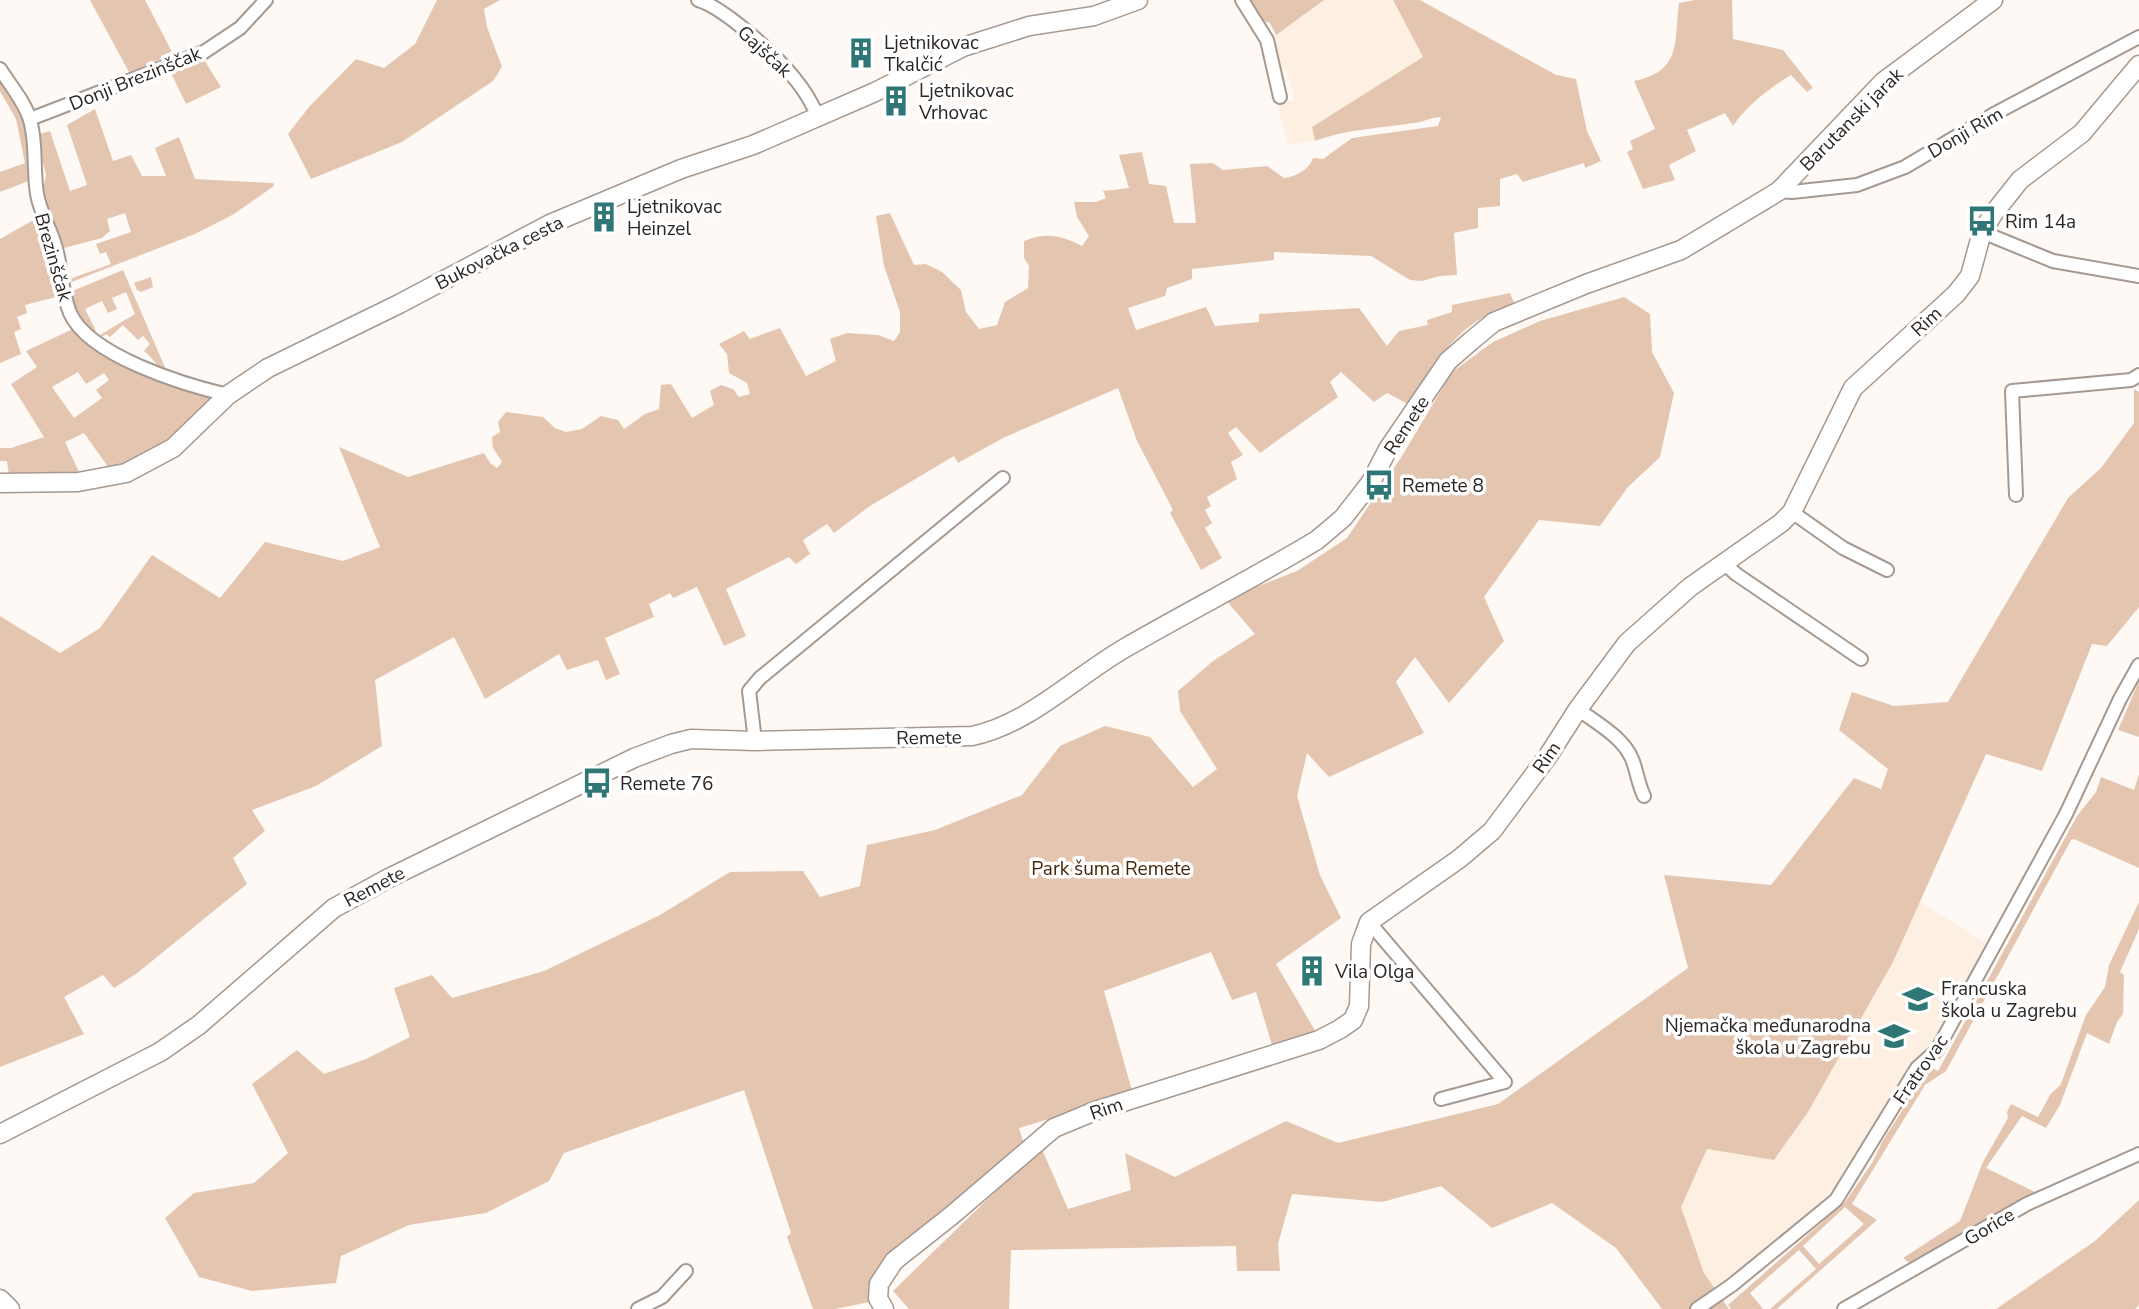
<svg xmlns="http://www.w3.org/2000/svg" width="2139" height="1309" viewBox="0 0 2139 1309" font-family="'Nunito Sans',sans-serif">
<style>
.built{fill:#feefe3}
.green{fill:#e4c6b0;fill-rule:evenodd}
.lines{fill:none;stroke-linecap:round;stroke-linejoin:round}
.street-casing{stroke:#a59991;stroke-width:16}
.secondary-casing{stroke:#a59991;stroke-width:21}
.street{stroke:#fff;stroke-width:12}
.secondary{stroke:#fff;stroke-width:18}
.labels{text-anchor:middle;stroke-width:7;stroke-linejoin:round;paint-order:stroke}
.poi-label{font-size:19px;fill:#2b2623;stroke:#fff;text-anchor:start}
.street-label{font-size:19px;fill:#2b2623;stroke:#fff}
.park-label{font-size:19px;fill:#46270a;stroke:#fff}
</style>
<rect width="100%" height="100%" fill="#fef9f5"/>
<g class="built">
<path d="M1324,0H1393L1423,57L1313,126L1315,141L1288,145L1277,104L1295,100L1286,69L1282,70L1274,39L1278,31Z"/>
<path d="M1920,902L1989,945L1932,1047L1833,1196L1714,1289L1704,1273L1681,1207L1707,1149L1774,1159L1808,1112L1893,962Z"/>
</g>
<g class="green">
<path d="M90,0H145L173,54L130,74Z"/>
<path d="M437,0H500L484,9L487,27L502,67L493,81L402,142L311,179L288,134L309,107L356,59L384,68L415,44Z"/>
<path d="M1248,0H1324L1276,35L1270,23L1262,21Z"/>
<path d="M1393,0H1420L1556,75L1576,79L1587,131L1601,161L1585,168L1584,163L1523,182L1517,174L1500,179V206L1478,208V228L1454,233L1457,275L1440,276L1422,281L1410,280L1371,256L1274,252V260L1192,269V279L1167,288L1165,296L1128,308L1136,330L1206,307L1215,326L1259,322V314L1359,308L1387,346L1399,331L1428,325L1427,320L1452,312V305L1510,293L1515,305C1505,309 1493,312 1484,317C1450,335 1429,373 1408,404L1387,393L1374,402L1341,372L1330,382L1338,397L1260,453L1236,427L1228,433L1243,455L1231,462L1237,479L1207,497L1211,506L1205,510L1212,523L1205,528L1222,558L1201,570L1170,513L1173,510L1137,441L1118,388L1003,438L958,463L954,456L870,506L834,533L827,524L803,540L810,554L796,564L789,557L726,589L746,636L724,646L697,587L673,598L670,593L649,604L654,617L605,638L620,674L606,680L598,660L567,670L559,654L485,699L454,637L375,680L382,746L316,786L252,810L265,831L233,858L247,884L136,974L114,988L103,975L64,997L84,1034L0,1067V616L60,653L100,628L152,555L220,598L265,542L343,561L380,547L339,447L408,477L484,453L490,463L497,468L502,462L493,448L492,437L500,432L498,422L506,412L543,417L555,428L566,432L582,429L601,416L618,420L624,429L645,414L659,409L661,385L671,384L692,418L714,405L710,391L721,385L733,389L739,397L750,394L747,383L729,373L727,354L719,344L744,331L750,339L780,328L806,376L836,361L830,339L847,333L878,335L894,341L900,332V312L884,266L876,216L890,213L914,265L926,264L942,272L961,290L966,312L979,329L997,325L1005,302L1028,288L1029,266L1024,258V241C1045,232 1062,235 1082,246L1089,236L1077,217L1074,202H1096L1106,198L1103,191L1129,188L1119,155L1142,152L1149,184L1166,186L1174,223H1196L1190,164L1213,163L1223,170L1267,166L1284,178C1295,177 1310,169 1313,158L1323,159L1352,138L1438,126L1441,117C1432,117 1423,122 1414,123C1381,128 1347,129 1315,141L1312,127L1423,57Z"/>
<path d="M1695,0H1732L1733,39L1783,50L1813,88L1807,92L1791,75C1770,88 1747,105 1733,126L1725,113L1687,130L1696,151L1669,165L1675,180L1643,189L1627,152L1633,149L1630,141L1655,129L1634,81C1682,71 1674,43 1679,3Z"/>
<path d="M203,58L221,87L186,104L171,73L109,96L108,93Z"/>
<path d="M0,79L22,117L29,143L31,180L0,192V172L25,163L16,119L0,91Z"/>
<path d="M95,109L113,161L131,155L142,176H166L155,148L179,137L195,179L273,183L274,186L234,214L195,234L69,283L67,280L111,264L106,252L100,254L96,244L131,232L125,213L107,219L110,231L102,238L60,249L42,195L46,175L36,135L50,131L70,191L87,185L67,125Z"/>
<path d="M39,217L51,243L60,296L25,305L27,313L17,317L21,329L14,332L21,354L0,363V239Z"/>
<path d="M123,270L167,372C157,367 153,358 144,351L150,344L143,336L138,340L123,325L110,337L106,334L102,337L100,335L135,314L126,292L112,298L117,309L108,313L102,301L85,309L96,331L92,332L76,315L70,292Z"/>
<path d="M151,277L153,287L141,292L137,290L134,283Z"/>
<path d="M1624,297L1650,314L1652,352L1674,393L1660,457L1627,488L1600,526L1539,520L1484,597L1504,641L1449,703L1415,657L1396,682L1424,733L1329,777L1307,753L1297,796L1320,875L1341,918L1276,964L1317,1034L1272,1045L1256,992L1232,1000L1211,952L1104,991L1133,1094L1019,1128L1025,1147L877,1268L868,1287L869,1302L835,1309H813L787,1237L791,1233L744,1090L564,1153L549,1181L486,1213L409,1225L341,1256L336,1283L252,1291L199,1277L165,1218L194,1193L254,1183L288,1153L252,1084L297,1050L324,1074L366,1059L410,1037L394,988L432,975L452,998L544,971L660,915L730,872L803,871L820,897L860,886L867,845L935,830L1022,795L1060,746L1105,726L1150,737L1193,787L1217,769L1180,711L1178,691L1213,661L1255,634L1225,599L1297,571L1347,538L1402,456L1452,372L1493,342L1540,321Z"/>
<path d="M75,328L210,396V400L176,439L111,471L84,433L65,442L80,474L9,476L7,461H0V448H11L44,437L11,384L37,367L26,351ZM78,372L86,384L104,373L109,380L96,390L102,398L74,418L52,387Z"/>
<path d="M2134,389L2139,392V607L2107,646L2092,644L2042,771L1986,754L1893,962L1808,1112L1774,1160L1707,1149L1681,1207L1704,1273L1729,1309H1662L1616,1248L1552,1203L1492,1228L1441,1186L1382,1202L1292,1194L1278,1244L1280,1271H1237L1236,1246L1011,1250L1009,1309H909L893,1291L1041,1147L1068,1209L1131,1190L1125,1153L1175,1177L1286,1121L1338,1143L1498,1104L1688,968L1664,875L1771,885L1854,778L1881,789L1888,769L1839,730L1852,692L1894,706L1948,702L2068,498L2101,468L2134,423Z"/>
<path d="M2139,681V737L2118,730Z"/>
<path d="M2139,774V868L2074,839L2071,840L1946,1071L1925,1085L1852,1204L1877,1220L1777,1309H1770L1816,1269L1799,1250L1750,1293L1763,1309H1731L1728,1305L1845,1202L1872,1163L1882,1142L1930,1067L1938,1071L2077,816L2096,792L2101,777L2134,790ZM1845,1207L1864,1224L1819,1264L1803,1246Z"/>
<path d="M2139,902V929L2120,972L2124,975L2123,1014L2117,1022L2109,1044L2087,1033L2060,1105L2046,1128L2022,1116L1986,1168L2035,1192L1912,1265L1903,1258L1960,1221L1983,1162L2008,1118L2007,1112L2011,1104L2038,1117L2050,1095L2061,1084L2086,1015L2105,987L2109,965Z"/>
<path d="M2139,1200V1305L2135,1309H1996L2095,1241Z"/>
</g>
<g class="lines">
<g class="street-casing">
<g id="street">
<path d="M698,0C725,8 777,56 795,79C805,91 812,103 818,117"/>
<path d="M1242,0L1267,40L1280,97"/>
<path d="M0,69C10,85 25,102 30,120C37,144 33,170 37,194C40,212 50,228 55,245C62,267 61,291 70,313C89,356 185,385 228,395"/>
<path d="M30,119L204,52L240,28L266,0"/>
<path d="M1779,191L1792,192L1857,185L1905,167L1996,113L2139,37"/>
<path d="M1982,232L2053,261L2139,276"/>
<path d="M2016,495L2012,391L2131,380L2139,375"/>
<path d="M1792,512L1843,548L1887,570"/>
<path d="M1725,564L1736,574L1861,659"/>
<path d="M1578,709C1596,723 1623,737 1632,759C1637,771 1638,784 1644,796"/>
<path d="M755,741L749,691L760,678L1003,478"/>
<path d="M1369,922L1505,1082L1441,1099"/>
<path d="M638,1309L662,1297L686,1271"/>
<path d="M1697,1309L1732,1285L1836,1200L1917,1068L1937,1050L2066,814L2120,699L2139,665"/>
<path d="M1844,1309L2027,1204L2139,1154"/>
</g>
</g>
<g class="secondary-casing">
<g id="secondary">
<path d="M0,483L78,482L126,473L173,448L228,395L268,368L399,304L550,224L681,169L753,145L875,92L963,47L1029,26L1094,16L1138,0"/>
<path d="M0,1134L160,1052L199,1025L334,908L389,878L634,758L671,744L691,739L755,741L972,736C1029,724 1075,677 1125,648C1189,611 1254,578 1317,540L1343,518L1371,482L1388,449L1448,361L1471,341L1494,322L1586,284L1681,250L1779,191L1883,82L1993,0"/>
<path d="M0,1299L10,1309"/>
<path d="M884,1309L878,1298L879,1284L894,1261L951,1216L1054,1128L1095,1111L1319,1040L1340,1029L1353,1020L1359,1006L1361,944L1369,922L1459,859L1492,831L1548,756L1578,709L1627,643L1690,587L1781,523L1792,512L1853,388L1956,294L1970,276L1982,232L1993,214L2020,180L2082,133L2139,65"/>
</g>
</g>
<use href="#street" class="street"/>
<use href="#secondary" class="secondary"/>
</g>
<defs>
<g id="building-bare" transform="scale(2.415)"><path d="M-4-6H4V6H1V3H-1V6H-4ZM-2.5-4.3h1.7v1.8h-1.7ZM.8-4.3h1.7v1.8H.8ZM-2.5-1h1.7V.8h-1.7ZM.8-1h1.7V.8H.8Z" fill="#2e7776" stroke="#fff" stroke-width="2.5" paint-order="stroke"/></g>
<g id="bus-bare" transform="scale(2.415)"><path d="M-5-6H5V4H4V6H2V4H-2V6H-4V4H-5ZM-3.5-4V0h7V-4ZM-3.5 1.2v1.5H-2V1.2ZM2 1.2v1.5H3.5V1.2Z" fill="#2e7776" stroke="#fff" stroke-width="2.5" paint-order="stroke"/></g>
<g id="school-bare" transform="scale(2.415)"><path d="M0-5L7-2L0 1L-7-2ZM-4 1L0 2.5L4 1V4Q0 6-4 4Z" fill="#2e7776" stroke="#fff" stroke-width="2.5" paint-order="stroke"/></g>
</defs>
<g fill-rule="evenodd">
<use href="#building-bare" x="861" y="53"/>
<use href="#building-bare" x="896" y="101"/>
<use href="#building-bare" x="604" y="217"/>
<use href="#bus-bare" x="1982" y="221"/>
<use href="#bus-bare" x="1379" y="485"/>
<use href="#bus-bare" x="597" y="783"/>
<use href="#building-bare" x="1312" y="971"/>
<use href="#school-bare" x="1918" y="999"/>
<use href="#school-bare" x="1894" y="1036"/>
</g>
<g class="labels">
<g class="poi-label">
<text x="884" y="49">Ljetnikovac<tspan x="884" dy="22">Tkalčić</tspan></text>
<text x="919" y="97">Ljetnikovac<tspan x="919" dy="22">Vrhovac</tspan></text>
<text x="627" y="213">Ljetnikovac<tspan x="627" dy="22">Heinzel</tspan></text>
<text x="2005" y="228">Rim 14a</text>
<text x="1402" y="492">Remete 8</text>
<text x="620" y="790">Remete 76</text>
<text x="1335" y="978">Vila Olga</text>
<text x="1941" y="995">Francuska<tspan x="1941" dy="22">škola u Zagrebu</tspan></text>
<text x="1871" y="1032" text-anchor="end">Njemačka međunarodna<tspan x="1871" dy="22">škola u Zagrebu</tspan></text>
</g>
<g class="street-label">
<text transform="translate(765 51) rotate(43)" y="7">Gajščak</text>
<text transform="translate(135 78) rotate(-22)" y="7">Donji Brezinščak</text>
<text transform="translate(1851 119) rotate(-45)" y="7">Barutanski jarak</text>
<text transform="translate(1965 132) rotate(-30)" y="7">Donji Rim</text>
<text transform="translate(499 252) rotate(-27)" y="7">Bukovačka cesta</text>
<text transform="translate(54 257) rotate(74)" y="7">Brezinščak</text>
<text transform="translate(1926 321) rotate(-43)" y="7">Rim</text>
<text transform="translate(1406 425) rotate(-57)" y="7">Remete</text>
<text transform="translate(929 737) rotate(-1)" y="7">Remete</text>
<text transform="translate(1546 757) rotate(-55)" y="7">Rim</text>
<text transform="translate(374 886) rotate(-28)" y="7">Remete</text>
<text transform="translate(1920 1069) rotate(-55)" y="7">Fratrovac</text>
<text transform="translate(1106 1108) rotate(-19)" y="7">Rim</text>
<text transform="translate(1989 1226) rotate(-31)" y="7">Gorice</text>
</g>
<g class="park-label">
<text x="1111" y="875">Park šuma Remete</text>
</g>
</g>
</svg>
